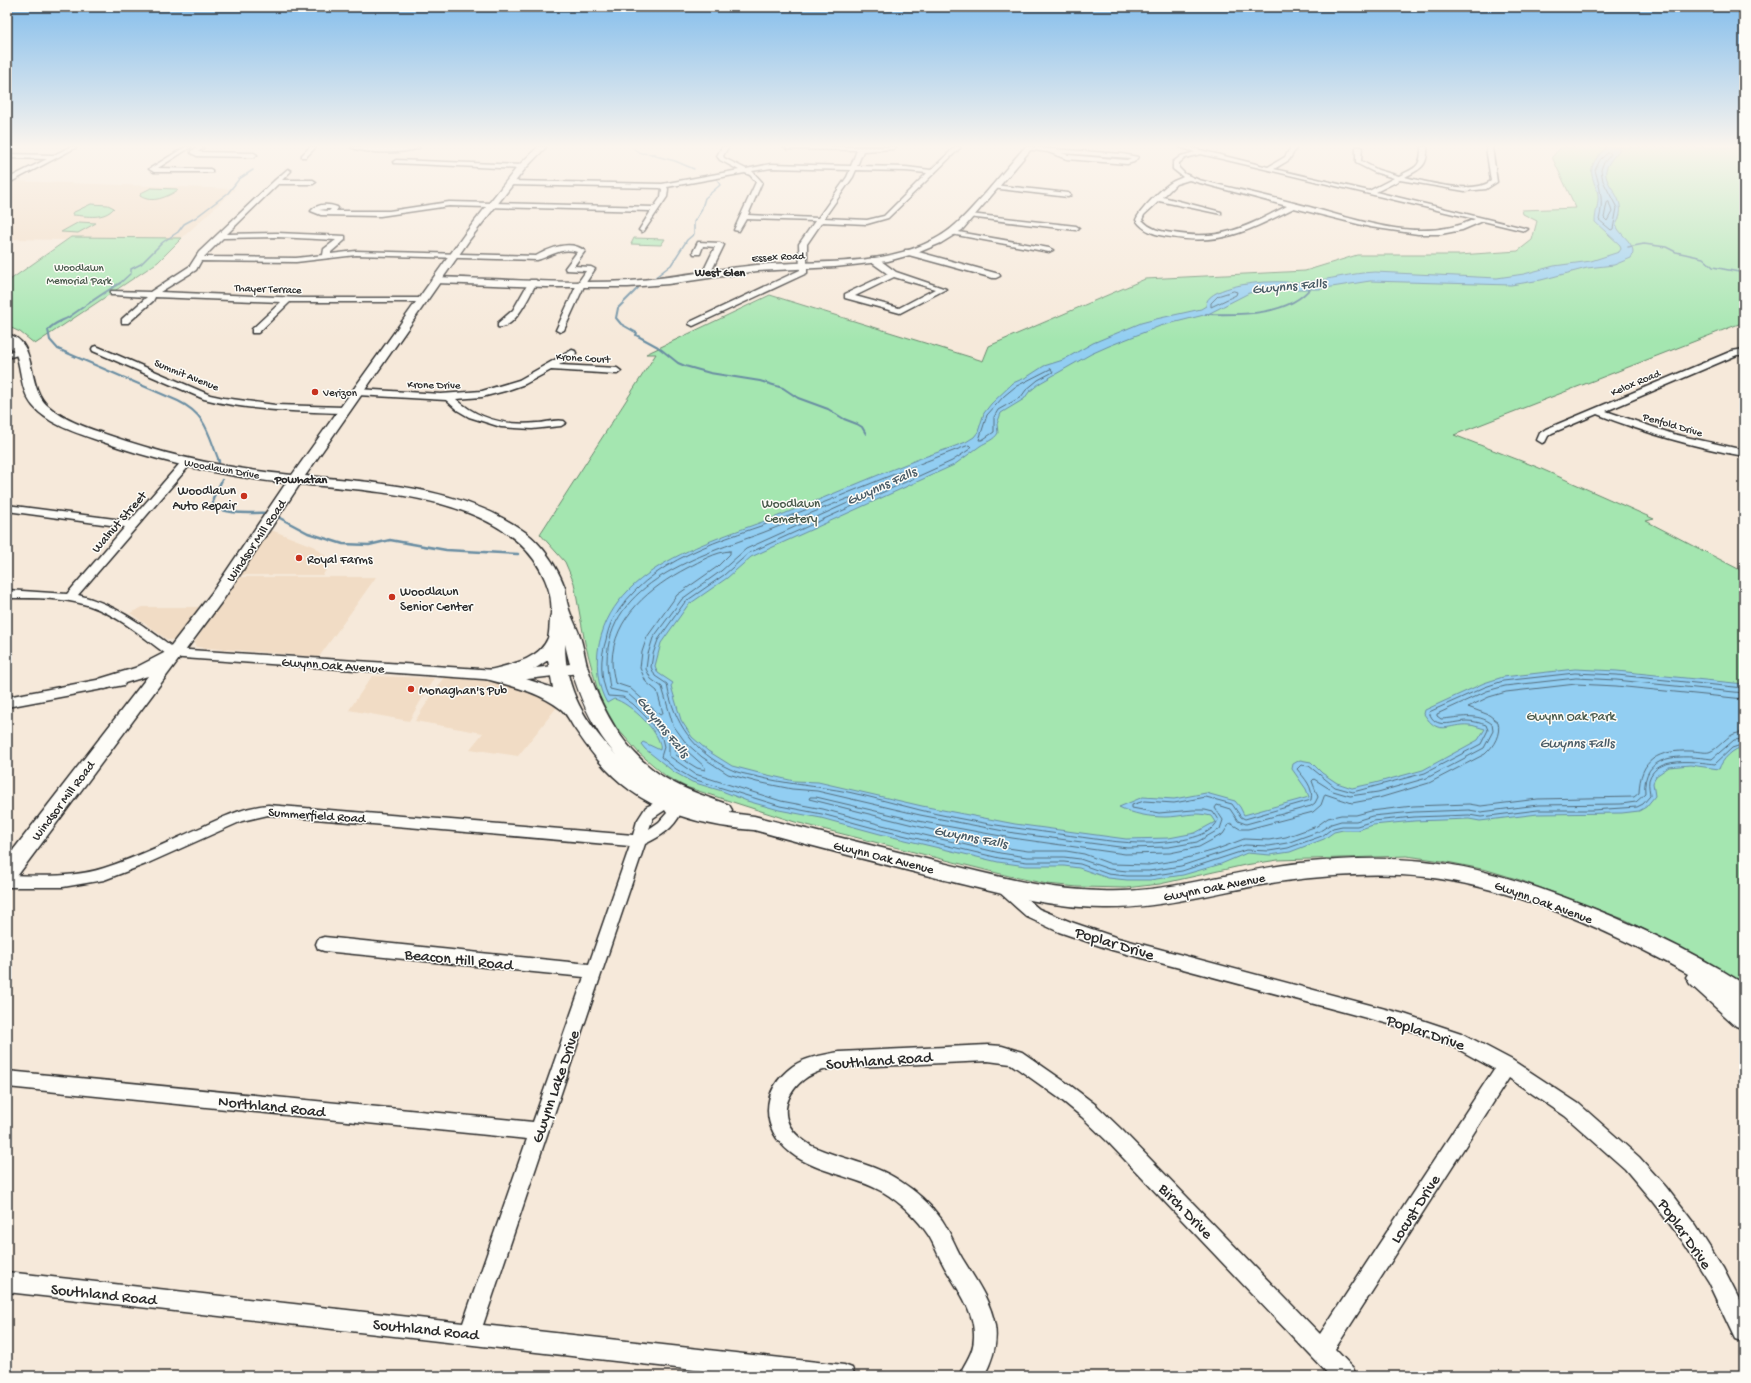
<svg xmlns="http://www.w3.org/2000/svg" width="1751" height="1383" viewBox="0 0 1751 1383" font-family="'Gochi Hand',sans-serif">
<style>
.built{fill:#f1dcc5}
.green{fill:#a4e6b0;stroke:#68886e}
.water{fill:#92cef2;stroke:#698da2}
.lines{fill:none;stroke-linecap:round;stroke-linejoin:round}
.shore{stroke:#546c7b;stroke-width:1}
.stream-far2{stroke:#698da2;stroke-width:1.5}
.stream-far1{stroke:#698da2;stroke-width:2}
.stream{stroke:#698da2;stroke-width:2.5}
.minor-casing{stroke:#2b2b2b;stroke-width:3}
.tertiary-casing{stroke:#2b2b2b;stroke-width:3}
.secondary-casing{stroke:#2b2b2b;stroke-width:3}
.minor{fill:#fdfcf7;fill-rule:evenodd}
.tertiary{fill:#fdfcf7;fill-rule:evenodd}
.secondary{fill:#fdfcf7;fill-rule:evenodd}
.poi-dot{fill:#c8321e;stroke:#fdfcf7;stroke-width:1.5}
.labels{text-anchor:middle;stroke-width:3;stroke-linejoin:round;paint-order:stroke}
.far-street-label{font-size:11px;fill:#2b2b2b;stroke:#fdfcf7}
.far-park-label{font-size:11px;fill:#495a4c;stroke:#fdfcf7}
.far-poi-label{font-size:11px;fill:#2b2b2b;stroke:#fdfcf7;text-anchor:start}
.far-neighbourhood-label{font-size:12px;font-weight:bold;fill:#2b2b2b;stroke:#fdfcf7}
.poi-label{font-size:13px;fill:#2b2b2b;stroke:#fdfcf7;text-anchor:start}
.park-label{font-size:13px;fill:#495a4c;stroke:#fdfcf7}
.street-label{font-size:13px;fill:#2b2b2b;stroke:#fdfcf7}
.water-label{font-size:14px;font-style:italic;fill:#4a5c67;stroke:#fdfcf7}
.near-street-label{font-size:16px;fill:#2b2b2b;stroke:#fdfcf7}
</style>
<rect width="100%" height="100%" fill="#f6e9da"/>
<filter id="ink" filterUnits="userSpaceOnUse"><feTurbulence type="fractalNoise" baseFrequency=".025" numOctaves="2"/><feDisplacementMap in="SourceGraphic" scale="8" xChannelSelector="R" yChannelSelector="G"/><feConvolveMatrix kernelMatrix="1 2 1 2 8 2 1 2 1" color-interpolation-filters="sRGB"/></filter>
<g filter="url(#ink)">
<g class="built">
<path d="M12,181L235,189L182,238L71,237L66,240L7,239V184Z"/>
<path d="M270,531H274L315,547L331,561L323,575H240Z"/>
<path d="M238,577H376L319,657L196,647L194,643Z"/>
<path d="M143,607H199L178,639L168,640L130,613Z"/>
<path d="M372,676H373L434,678L409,721L349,710Z"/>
<path d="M444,677L504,683L547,698L557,707L518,756L470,749L483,733L415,721Z"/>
</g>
<g class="green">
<path d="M1561,147H1744V322L1454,435L1537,467L1654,519L1646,521L1744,572V990L1672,944L1626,920L1520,880L1487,870L1442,861L1407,856L1278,860L1245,865L1160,884L1126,888L1078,887L1047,884L1009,876L795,822L686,787L667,777L639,753L616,727L607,711L599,695L585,643L574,583L565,562L540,534L656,354H646L770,295L983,361L989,346L1145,279L1305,271L1357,255H1459L1518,251L1532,240L1537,221L1523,214L1522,210L1576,208L1552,157Z"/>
<path d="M151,188L177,189L178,190C167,197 152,204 140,196L141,193Z"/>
<path d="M91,204L108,205L114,208C104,220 87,216 73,215L72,213Z"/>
<path d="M79,222L96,223L78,233L61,232Z"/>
<path d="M71,237L182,238L158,262L35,344L20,332L7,326V282Z"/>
<path d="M634,238L665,239L661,245L631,244Z"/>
</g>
<path class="water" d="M1607,147H1621C1617,154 1610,160 1607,167C1599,186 1632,196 1616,225C1620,236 1639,245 1631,258L1614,265L1587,268L1541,280L1511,285L1370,281L1319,289H1279L1249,293L1208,314L1160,326L1109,346L1091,354L1040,383L1029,392L1024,399L1001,413L997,424L998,433C994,440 986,442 980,446C971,452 963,459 954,465L751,557L727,578L688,605L661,643L655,666L658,673L673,683L671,686L681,720L692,737L708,751L732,766L759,773L794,781L818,782L922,806L1015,824L1126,839L1169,838L1195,833L1215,822L1211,816C1192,811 1183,817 1165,817C1149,817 1133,814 1119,807L1143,797L1174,799L1206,793L1235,801L1240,807L1244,815L1309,797L1306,789L1292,769L1293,764L1300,760L1311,762L1322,773L1337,783L1352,788L1375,783L1423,770L1478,740L1485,729C1480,728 1474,725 1469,725C1449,723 1439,738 1424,714L1425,710L1484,683L1503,677L1575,669L1617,671L1744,684V747C1733,748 1722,760 1719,769L1690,765L1669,767L1656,776L1653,783L1655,796L1646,807L1639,811L1622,813L1538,814L1480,821L1469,819L1414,821L1373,825L1358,830H1343L1334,832L1324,839L1290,852L1270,855L1247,853L1221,864L1183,875L1150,880H1127L1108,878L1079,868L1064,866H1026L998,862L880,834L821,818L779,810L747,801L722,791L692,782L674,772L645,749L641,744L643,742L660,750C664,735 629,702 614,699L607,703C598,688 596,669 598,651C610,562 723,539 791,511C829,496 867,479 906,464C925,456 946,450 966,442L974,437L978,432L984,413L991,404L1013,383L1027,377L1044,366L1063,360L1093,343L1141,323L1156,319L1201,309L1206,306C1205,288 1254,282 1268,282C1280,281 1293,283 1305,282C1329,280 1351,273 1375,272L1497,278L1524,274L1554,266L1591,261L1619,252L1621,249L1620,245L1595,222C1595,212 1599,204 1598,194C1597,188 1594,184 1593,179C1588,165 1598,156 1607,147Z"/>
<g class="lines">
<g class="shore">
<path d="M1609,152L1611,154L1603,164L1601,170L1603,181L1617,208L1613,229L1611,230L1599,220C1604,201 1600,188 1595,170L1600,160Z"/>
<path d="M1609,202L1612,212L1607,221L1604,218L1607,203Z"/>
<path d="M1234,291L1237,292L1236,295L1211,307V303L1218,296Z"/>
<path d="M1051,369L1053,372L1038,380L1026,390L1021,397L998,410L994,417V432L982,440H979L987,415L1004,396L1015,387Z"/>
<path d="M730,551V554L717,567L677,595L647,637L642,652L640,668L646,682L657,691L663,713L660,715L630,688L615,683C614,676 612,669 612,662C613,617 651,587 687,568C701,561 715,552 730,551Z"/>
<path d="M1744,688L1617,675L1575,673L1503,681L1485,687L1429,712C1435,731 1453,721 1467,721C1474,721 1480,723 1486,725L1488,730L1481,744L1425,773L1353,792L1335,787L1309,766L1301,765L1297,769C1304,778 1314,787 1311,800L1245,819L1241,817L1232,804L1206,797L1174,803L1144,801L1132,805V808L1159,813L1193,810H1205L1213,812L1218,820C1210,840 1170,842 1151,843C1121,844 1090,838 1059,834C1013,828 965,821 920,810C896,804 872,797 848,792C817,786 785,784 754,776C746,774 737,773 730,769C695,753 673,722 667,684L655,676L651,667L653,654L658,640L685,602L724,575L749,553L952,461L970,449L971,447L969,445C912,466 856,490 800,512C738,536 659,552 619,610C617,614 613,618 611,623C609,628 607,634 606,640C600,658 600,678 608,696L623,697L633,704L646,717L662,738L664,747L661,757L676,769L693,779L780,806L822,814L881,830L999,858L1027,862H1064L1080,864L1108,874L1127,876H1149L1182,871L1246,850L1269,851L1288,848L1322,836L1333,828L1342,826H1357L1373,821L1414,817L1469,815L1481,817L1538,810H1592L1637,807L1643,804L1650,796C1650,791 1648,786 1649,780C1656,755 1697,762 1715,764L1732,748L1744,744"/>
<path d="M1744,693L1616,680L1576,678L1505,686L1487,691L1437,714V716L1441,719C1459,718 1477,712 1492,724L1493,731L1484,748L1427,778L1378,792L1350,796L1333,791L1314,779L1312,781L1318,797L1315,803L1311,806L1246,824L1238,821L1230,809L1217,805L1215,808L1223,820L1220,829L1197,842L1169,847L1127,848L1014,833L920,815L817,791L792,789L757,782L728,774L702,757L686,743L673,725L662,687L651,679L646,669L648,654L653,638L682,599L721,571L746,549L850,502L851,499L849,498C820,509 791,522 762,533C702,555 607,582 607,662C607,671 609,680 610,689L627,693L656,719L669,739V756L695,774L781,801L823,809L882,825L1000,853L1027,857H1064L1080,859L1109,869L1127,871H1149L1181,866L1245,845L1269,846L1287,843L1320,831L1331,824L1341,821H1356L1372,816L1414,812L1469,810L1481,812L1538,805L1621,804L1636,802L1645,794C1641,752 1682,755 1712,759L1734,740L1744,739"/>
<path d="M1744,699L1616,686L1576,684L1506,692L1489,697L1468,707L1489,715L1498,722C1501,734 1494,746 1485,754L1429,783L1379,798L1352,803L1325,794L1321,805L1313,812L1248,829H1240L1230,823L1223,834L1199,847L1170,853L1125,854L1012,838L918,821L816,797H810L809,799L1001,847L1028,851H1066L1084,854L1111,864L1148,865L1180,860L1215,850L1244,839L1269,840L1286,837L1317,826L1328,818L1341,815H1356L1371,811L1413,806L1469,804L1481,806L1538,799L1634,797L1639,793C1640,759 1658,750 1691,751C1696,751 1705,753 1709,752C1718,749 1724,739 1732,735C1735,733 1740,733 1744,732"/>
<path d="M676,744H679L705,767V770L697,768L676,755Z"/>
</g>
<g class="stream-far2">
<path d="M634,149L640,153L656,154L652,155L675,161L694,169"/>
<path d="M1628,247L1644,244L1666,247L1676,252L1703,258L1713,267L1744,273"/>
<path d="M653,279L671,265L687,240L694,234V222L701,211L705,198L720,185L717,179"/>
<path d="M119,284L131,273V269L141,264L163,242L178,232L184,224L195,218L228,193L239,179L253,170"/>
</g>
<g class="stream-far1">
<path d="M120,283C103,293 86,305 69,317C62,321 53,323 48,330L50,340L58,349L178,401C207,415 208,434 219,461"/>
<path d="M638,288L618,308L616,318L621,324L637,333L636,335L658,347L678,363L685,366L710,373L760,381L783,388L798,398L828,409L844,419L857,424L862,427L866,434"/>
<path d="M1206,314C1240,315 1290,316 1312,286"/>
</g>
<g class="stream">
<path d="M218,460L219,462"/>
<path d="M222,480L213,498V506C231,516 250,512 269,513"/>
<path d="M276,516L308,533L343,544L369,545L390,540L446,550L518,554"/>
</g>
<g class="minor-casing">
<g id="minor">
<path d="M70,147H77L7,184V179L47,159L7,158V154L54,155Z"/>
<path d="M185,147H191L158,168L210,169L212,170V172H154L149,169Z"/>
<path d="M198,147H204L198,152L254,153L257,155L254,157L197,156L191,153V151Z"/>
<path d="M310,147H316L306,157H302V155Z"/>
<path d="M351,147H420C409,154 362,154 351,147Z"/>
<path d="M722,147H728L723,156L724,158L746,169L771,164L851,166L857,150L787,149L784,147H896L893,149L863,151L857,166L906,167L931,170L955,147H961L888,218L867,224L822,222L807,244V273L693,326L689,324L690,322L800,270L799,244L815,221L746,219L739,231L734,230L756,182L750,175L745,173L667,187L668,189L667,197L644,231L642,232L639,230L651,211L449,206L380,216L321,215L311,211C318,203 328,204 337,207L338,208L336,211H389L449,202L654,207L661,197L662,189L660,188L509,185L506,183L509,181L662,184L739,170L720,160L717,156ZM771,168L850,170L847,177L818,218L748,215L762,182L752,171ZM856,170L906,171L927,173L884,216L867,220L824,218L853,177ZM327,209H331L329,211L319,210Z"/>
<path d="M1026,147L1122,154L1138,157L1134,162L1127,164L1067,159L1048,152L1026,149ZM1061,153L1131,158L1127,160L1068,155Z"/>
<path d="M1180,147H1188L1268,167L1285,157L1291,147H1297L1289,160L1274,169L1369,191L1394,178L1374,172L1356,163V147H1362L1361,161L1378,170L1399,176C1416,167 1421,168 1421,147H1427C1428,166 1421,169 1405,177C1426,182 1473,195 1491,181L1486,147H1492L1497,182L1486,189L1465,191L1400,180L1376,192L1528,229L1525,231L1483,221L1462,230L1441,234H1418L1370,227L1294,208C1250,230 1222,246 1171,237C1157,235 1144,232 1136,220C1139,211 1163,187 1172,182C1175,180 1180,179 1183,177L1173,169V162L1181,156L1195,152ZM1201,154L1475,219C1417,246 1352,217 1294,203C1263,195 1231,188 1199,180L1185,174L1179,168V163L1185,158ZM1189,180L1287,206C1246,227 1221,241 1173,233C1161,232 1150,229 1142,220L1144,215L1159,201L1221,214V212L1163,197L1176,184Z"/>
<path d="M396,160L522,165L525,167L522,169L394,163L393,162Z"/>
<path d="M288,169L291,171L282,180H313L316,182L313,184H278L227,234L277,233L345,236V240L331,252V254L356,251L536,256C550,248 570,239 585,251L574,266L591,267L595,269L585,284L564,330L560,332L556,330L577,284L586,271L566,270L565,268L577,252C560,247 552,256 537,260L356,255L296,262L201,261L196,270L160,292L301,298H422L426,300L422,302H290L258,333H252V329L281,302L155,297L153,301L128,323H122V319L147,297L114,295H111V291L150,292L190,266L199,252L274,181ZM277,237L336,240L324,249L323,255L296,258L204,257L223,238Z"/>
<path d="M994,185L1068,193L1071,195L1068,197L992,188L991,187Z"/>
<path d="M970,214L1076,226L1079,228L1076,230L968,217L967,216Z"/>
<path d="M953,231L1049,248L1053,250L1049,252L951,234L949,233Z"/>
<path d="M698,242L720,243L724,245L709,276L705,278L701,276L715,247L703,246L700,254H694L693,252Z"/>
<path d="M905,250H911L999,274L1000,276L996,278H993L905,254Z"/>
<path d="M871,258H877L896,272L946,289L900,313L845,298V294L888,274L871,262ZM894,277L935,289L899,308L855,296Z"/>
<path d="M530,280H536L537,282C530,294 515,330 498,327V323L513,310Z"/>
<path d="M96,346L210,395L224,398L275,405L344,407L349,410L344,413C296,411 250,411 204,399L93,351L92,349L93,347Z"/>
<path d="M22,348L25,349L26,351L25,353L7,358V352Z"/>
<path d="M1744,349V355H1737L1606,411L1673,434L1744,450V456C1694,447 1645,433 1597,414L1552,433L1548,436L1545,442L1542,443L1537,440L1540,433L1546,429L1732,351Z"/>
<path d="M572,350L575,351L576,353L575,355L559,365L617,368L621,371L617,374L551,370L525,384L505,391L482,397L456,399C478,419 507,426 537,423C545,423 556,419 564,421L566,423L561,426L532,429L501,427L469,417L457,410L446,400L357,395L352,392L357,389L441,394L482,391L519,380Z"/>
<path d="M186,460L191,463L190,465L78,595C118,605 145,627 178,651L180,654L178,657H170C147,640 124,620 98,609C70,597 37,598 7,598V590L67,594L125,527L7,511V505L130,521L182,461Z"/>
<path d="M674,794L679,795L681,799L677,804L681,813C673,829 661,836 645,844L483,1325L844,1365L852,1368L855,1376H747L7,1292V1272L463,1323L527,1139L7,1087V1071L533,1122L584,977L324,951L318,949L316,944L318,939L324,937L589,964L630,846L268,815L242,821L146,864L104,880L63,887H7V875C39,876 73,878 104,868C138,857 170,841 202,827C224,817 244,807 268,805L633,835L637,821L646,807ZM665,810L667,813L659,822L649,829L653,818Z"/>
<path d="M1003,881L1008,883L1039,909L1071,922L1118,938L1404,1014L1461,1033L1512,1060L1579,1104L1639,1157L1666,1187L1696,1226L1723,1268L1744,1309V1342L1736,1339L1709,1282L1682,1240L1652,1201L1625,1169L1565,1116L1509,1078L1335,1349L1353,1368L1356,1376H1330L1108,1142L1082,1117L1059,1098L1011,1064L988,1061C951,1063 913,1064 876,1066C856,1067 831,1065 813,1074C799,1080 788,1094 786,1108C784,1126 798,1138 812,1146C840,1159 873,1163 900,1181C916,1191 931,1205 942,1220C950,1232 955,1246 962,1258C975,1279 991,1301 995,1326C998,1344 992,1361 984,1376H959C965,1362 974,1353 974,1337C975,1311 958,1290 945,1268C939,1258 935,1246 929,1236C918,1219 900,1202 883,1192C855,1176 815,1172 791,1153C760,1129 760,1090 793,1066C806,1057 823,1055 839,1052L988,1045L1002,1046L1022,1052L1071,1086L1096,1105L1122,1130L1320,1334L1494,1069L1449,1044L1404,1028L1112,950L1059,932L1027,917L998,891L995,887L998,883Z"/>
</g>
</g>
<g class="tertiary-casing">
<g id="tertiary">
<path d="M1025,147H1033L962,230L941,243L917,253L888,261L835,267L757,271L668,284L628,287H546L436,283L431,280L436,277C501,279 566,284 630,281C673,278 714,269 757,265C815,260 881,268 935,239C956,228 968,212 984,195C998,179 1011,163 1025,147Z"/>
<path d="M174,649L511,671L579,663L585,665L587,668L585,671L579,673L511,681L169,657L166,654L169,651Z"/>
<path d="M118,676L124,677L126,681L124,685L7,707V697Z"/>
</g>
</g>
<g class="secondary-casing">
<path id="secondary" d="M538,147H546L525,169L470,239L305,476C380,483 462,487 525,532C543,545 558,568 565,588C566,594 566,600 568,606C571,618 578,628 581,640C584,650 585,660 588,669C602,712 626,754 665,778C685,790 707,797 729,805L732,810L730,813L754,816C814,831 874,846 934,861C989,874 1044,890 1101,891C1168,894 1234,870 1300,863C1341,859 1383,857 1424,861C1472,866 1518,880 1563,897C1626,920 1687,948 1744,984V1029L1736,1026L1690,984L1686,977L1688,974C1609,930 1516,888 1426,877C1379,872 1332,875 1285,881C1225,889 1165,909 1104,908C1047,908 991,891 937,878C876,862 815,847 754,830C694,825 639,809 598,760C589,749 581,738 573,726C570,721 566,713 561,709C539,692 512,686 486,679L483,675L486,671C506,665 538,662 548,638C550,632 549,622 551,614C553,600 548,584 541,571C501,496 374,491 300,484L223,600L15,879L7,881V858L148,676L105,689L99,687L96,683L99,679L135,668L166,652L211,594L286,483C222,476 160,462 100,441C77,433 49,425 33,406C21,391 22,375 17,357C15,350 10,348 7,343C6,341 7,336 7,334C39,341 25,386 48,406C65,421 88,428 108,435C168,456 229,469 292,475L464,235L519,165ZM565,644C574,684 588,724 616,755C585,722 565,691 565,644ZM548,660L553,688L514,675L536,668Z"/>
</g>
<use href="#minor" class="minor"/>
<use href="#tertiary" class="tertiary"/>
<use href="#secondary" class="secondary"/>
</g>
</g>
<linearGradient id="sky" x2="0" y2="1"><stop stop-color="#85beec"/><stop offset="0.43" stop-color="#fbf5ee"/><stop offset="1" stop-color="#fbf5ee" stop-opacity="0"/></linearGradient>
<rect width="1751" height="340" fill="url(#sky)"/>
<g class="poi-dot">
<circle cx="315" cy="392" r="4"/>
<circle cx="244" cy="496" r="4"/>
<circle cx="299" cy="558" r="4"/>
<circle cx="392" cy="597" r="4"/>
<circle cx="411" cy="689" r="4"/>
</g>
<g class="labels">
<g class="far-street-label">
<text transform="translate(778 256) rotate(-3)" y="4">Essex Road</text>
<text transform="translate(268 288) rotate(2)" y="4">Thayer Terrace</text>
<text transform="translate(583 357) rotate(3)" y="4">Krone Court</text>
<text transform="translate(187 374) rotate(22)" y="4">Summit Avenue</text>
<text transform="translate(1635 382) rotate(-23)" y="4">Kelox Road</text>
<text transform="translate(434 384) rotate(1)" y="4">Krone Drive</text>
<text transform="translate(1673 424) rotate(16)" y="4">Penfold Drive</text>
<text transform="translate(222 468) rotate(10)" y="4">Woodlawn Drive</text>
</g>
<g class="far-park-label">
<text x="79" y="271">Woodlawn<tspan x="79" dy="13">Memorial Park</tspan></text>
</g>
<g class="far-poi-label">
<text x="323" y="396">Verizon</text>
</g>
<g class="far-neighbourhood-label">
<text x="720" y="276">West Glen</text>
<text x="301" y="483">Powhatan</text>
</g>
<g class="poi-label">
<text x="236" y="494" text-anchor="end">Woodlawn<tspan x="236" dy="15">Auto Repair</tspan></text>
<text x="307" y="563">Royal Farms</text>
<text x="400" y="595">Woodlawn<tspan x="400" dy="15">Senior Center</tspan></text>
<text x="419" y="694">Monaghan's Pub</text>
</g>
<g class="park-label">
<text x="791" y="507">Woodlawn<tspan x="791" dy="15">Cemetery</tspan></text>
<text x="1571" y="720">Gwynn Oak Park</text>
</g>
<g class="street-label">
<text transform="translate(118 521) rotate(-49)" y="5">Walnut Street</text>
<text transform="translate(255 540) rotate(-56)" y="5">Windsor Mill Road</text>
<text transform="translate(333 664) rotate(4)" y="5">Gwynn Oak Avenue</text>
<text transform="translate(62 800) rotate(-53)" y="5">Windsor Mill Road</text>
<text transform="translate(317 814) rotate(4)" y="5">Summerfield Road</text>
<text transform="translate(884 856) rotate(14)" y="5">Gwynn Oak Avenue</text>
<text transform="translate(1214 886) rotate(-11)" y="5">Gwynn Oak Avenue</text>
<text transform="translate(1544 901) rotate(20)" y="5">Gwynn Oak Avenue</text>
</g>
<g class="water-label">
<text transform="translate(1289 285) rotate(-5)" y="5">Gwynns Falls</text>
<text transform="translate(881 485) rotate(-24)" y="5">Gwynns Falls</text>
<text transform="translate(664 726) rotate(51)" y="5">Gwynns Falls</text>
<text x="1577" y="747">Gwynns Falls</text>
<text transform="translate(971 836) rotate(11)" y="5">Gwynns Falls</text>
</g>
<g class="near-street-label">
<text transform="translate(1115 942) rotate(17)" y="6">Poplar Drive</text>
<text transform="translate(459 958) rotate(6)" y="6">Beacon Hill Road</text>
<text transform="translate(1426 1031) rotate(19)" y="6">Poplar Drive</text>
<text transform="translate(879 1059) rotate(-4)" y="6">Southland Road</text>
<text transform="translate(554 1086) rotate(-71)" y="6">Gwynn Lake Drive</text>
<text transform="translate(272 1105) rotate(6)" y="6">Northland Road</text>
<text transform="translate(1414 1208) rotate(-57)" y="6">Locust Drive</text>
<text transform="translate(1187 1210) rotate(46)" y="6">Birch Drive</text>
<text transform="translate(1686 1233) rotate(55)" y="6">Poplar Drive</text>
<text transform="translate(104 1293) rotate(6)" y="6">Southland Road</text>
<text transform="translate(426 1328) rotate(6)" y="6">Southland Road</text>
</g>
</g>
<rect width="1751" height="1383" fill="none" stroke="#fdfcf7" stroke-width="24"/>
<rect x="12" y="12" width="1727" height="1359" fill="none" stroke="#2b2b2b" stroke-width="1.5" filter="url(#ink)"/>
</svg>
